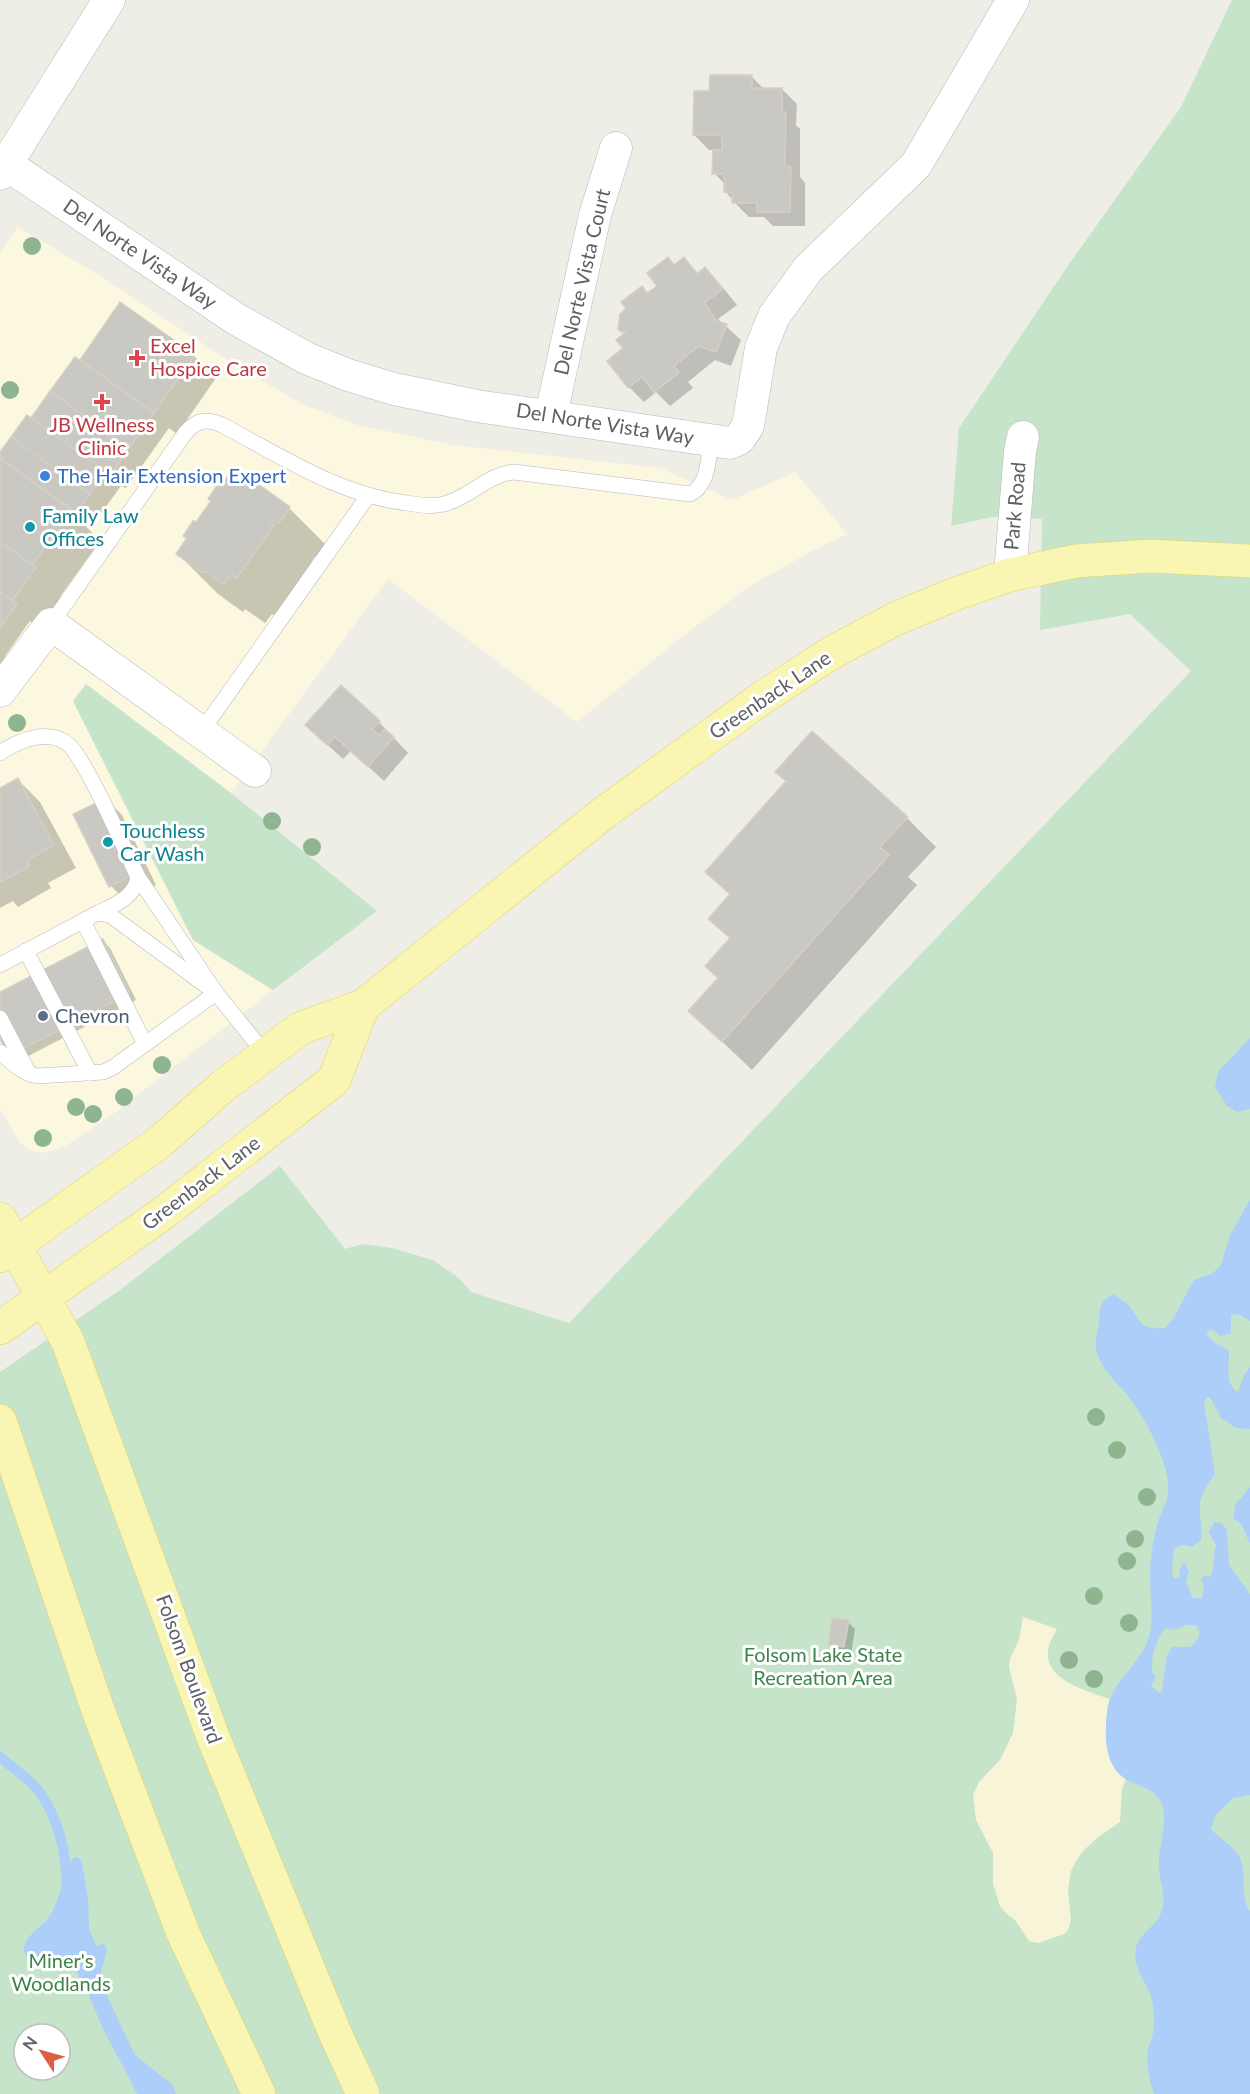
<svg xmlns="http://www.w3.org/2000/svg" width="1250" height="2094" viewBox="0 0 1250 2094" font-family="Lato,sans-serif">
<style>
.commercial{fill:#fbf8df}
.green{fill:#c5e4c9;fill-rule:evenodd}
.sand{fill:#f8f4d8}
.water{fill:#adcef8;fill-rule:evenodd}
.shadow{fill:#0003}
.lines{fill:none;stroke-linecap:round;stroke-linejoin:round}
.stream{stroke:#adcef8;stroke-width:10}
.building{fill:#cac8c3;stroke:#d3d0c5;stroke-width:1.5}
.lane-casing{stroke:#b6b7bc;stroke-width:16}
.street-casing{stroke:#b6b7bc;stroke-width:33}
.primary-casing{stroke:#e5d268;stroke-width:34}
.lane{stroke:#fff;stroke-width:15}
.street{stroke:#fff;stroke-width:32}
.primary{stroke:#f8f6b2;stroke-width:33}
.tree{fill:#8eb490}
.health-dot{fill:#e0444e;stroke:#fff;stroke-width:2}
.shop-dot{fill:#3f7fe0;stroke:#fff;stroke-width:2}
.culture-dot{fill:#0f9aa8;stroke:#fff;stroke-width:2}
.service-dot{fill:#5c6f8a;stroke:#fff;stroke-width:2}
.labels{text-anchor:middle;stroke-width:6;stroke-linejoin:round;paint-order:stroke}
.street-label{font-size:20px;fill:#5e6065;stroke:#fff}
.health-label{font-size:20px;fill:#be3a42;stroke:#fff;text-anchor:start}
.shop-label{font-size:20px;fill:#366cbe;stroke:#fff;text-anchor:start}
.culture-label{font-size:20px;fill:#0d838f;stroke:#fff;text-anchor:start}
.service-label{font-size:20px;fill:#4e5e75;stroke:#fff;text-anchor:start}
.park-label{font-size:20px;fill:#3e844a;stroke:#fff}
</style>
<rect width="100%" height="100%" fill="#efeee6"/>
<path class="commercial" d="M18,227L102,277L238,367L302,404L357,425L453,445L660,468L732,500L795,472L847,534L812,551L753,584L693,628L577,722L388,579L231,793L86,685L73,701L193,940L273,990L117,1111L67,1145L43,1153L31,1151L20,1143L0,1109V253Z"/>
<g class="green">
<path d="M1232,0H1250V2094H0V1372L120,1290L280,1166L345,1249L362,1244L392,1248L433,1260L459,1278L471,1292L569,1323L1191,671L1130,614L1040,630L1042,519L992,517L951,526L959,428L1067,267L1181,107ZM24,2034H60V2070H24Z"/>
<path d="M86,684L231,793L377,911L273,990L193,940L73,701Z"/>
</g>
<path class="sand" d="M1023,1617L1057,1629C1054,1635 1050,1641 1049,1646C1040,1680 1086,1690 1109,1699L1106,1729L1114,1768L1126,1779L1122,1789L1120,1822L1098,1837L1082,1852L1075,1863L1071,1871L1068,1891L1071,1920L1068,1930L1064,1934L1038,1943L1029,1941L1015,1920L1008,1915L1000,1906L993,1884V1853L976,1820L973,1795L979,1782L1000,1760L1013,1733L1017,1699L1009,1667L1010,1659L1019,1640Z"/>
<g class="water">
<path d="M1250,1038V1109L1237,1112L1227,1106L1215,1087L1218,1072Z"/>
<path d="M1250,1200V1321L1240,1315L1231,1314V1333L1221,1336L1211,1329L1206,1333C1214,1344 1219,1344 1229,1351C1229,1364 1225,1386 1238,1392L1244,1375L1250,1367V1429L1236,1428L1221,1418L1210,1397H1207L1204,1402L1215,1474C1209,1483 1200,1494 1200,1505C1199,1517 1203,1528 1201,1540L1192,1547L1183,1545L1174,1548L1172,1571L1174,1579L1179,1577L1180,1569L1184,1562L1189,1572L1186,1582L1193,1598H1202L1204,1584L1200,1580L1204,1576L1210,1577C1216,1564 1212,1557 1216,1545L1209,1533L1214,1522L1221,1523L1227,1530L1229,1565L1250,1594V1795L1233,1798L1215,1816L1211,1829C1219,1839 1233,1845 1239,1856C1248,1873 1239,1896 1250,1911V2094H1154C1149,2079 1146,2065 1148,2049C1149,2045 1151,2041 1152,2037C1155,2026 1154,2011 1152,2000C1148,1983 1132,1969 1136,1949C1138,1934 1156,1927 1161,1913C1167,1898 1160,1883 1159,1868C1158,1850 1165,1832 1164,1814C1162,1790 1145,1789 1127,1780C1109,1770 1105,1747 1106,1728C1106,1719 1107,1705 1111,1697C1120,1676 1140,1662 1148,1640C1156,1615 1147,1585 1151,1559C1152,1546 1155,1531 1159,1519C1162,1510 1167,1503 1168,1493C1172,1467 1144,1415 1127,1395C1115,1381 1101,1368 1096,1350C1094,1340 1099,1329 1099,1319C1100,1306 1101,1300 1113,1294C1117,1297 1122,1300 1126,1303C1141,1318 1138,1331 1165,1328L1173,1319L1194,1280L1212,1274L1221,1265L1230,1235ZM1185,1625H1196L1200,1632L1197,1640L1190,1647H1172L1167,1656L1162,1691L1159,1693L1151,1686L1156,1676L1152,1672C1151,1655 1156,1641 1165,1628L1175,1630Z"/>
<path d="M1250,1487V1544L1242,1525L1233,1518L1235,1505Z"/>
<path d="M74,1857L79,1858L82,1862L88,1899L89,1929L96,1946L104,1943L107,1950L99,1979L123,2030L135,2055L173,2085L176,2094H137C128,2074 117,2056 107,2037C95,2014 89,1987 72,1966C62,1954 26,1970 24,1950C23,1937 43,1926 49,1917C61,1899 63,1873 74,1857Z"/>
</g>
<g class="shadow">
<path d="M752,77L764,89H782L797,104L796,125L800,129V177L805,183V226H773L764,217H749L734,202L726,192V185L714,173V150H709L694,135L711,93Z"/>
<path d="M668,259L675,266L684,259L699,274L705,269L720,284L737,305L718,319L741,340L731,366L715,360L688,382L693,388L670,406L656,392L644,402L629,387L625,335L620,328L648,294L659,286Z"/>
<path d="M121,305L194,356L216,378L177,434L169,428L126,488L121,486L91,527L83,521L82,522L100,541L61,595L64,598L42,629L30,621L5,656L12,664L0,681V460L4,461L0,455L80,362Z"/>
<path d="M213,501L289,508L329,548L320,561L314,557L311,563L313,566L277,617L272,614L265,623L245,609L243,612L218,594L178,554Z"/>
<path d="M379,722L408,753L384,781L351,751L343,759L322,740Z"/>
<path d="M18,780L40,802L76,868L48,883L51,888L18,907L13,901L0,908V790Z"/>
<path d="M107,800L122,815L156,885L126,901L111,886Z"/>
<path d="M907,818L936,847L908,877L917,885L752,1070L690,1011L719,979L731,939L710,918L731,896L707,872Z"/>
<path d="M103,941L110,948L136,1000L17,1062L0,1035V994Z"/>
<path d="M848,1622L855,1629L851,1654L836,1651L829,1644Z"/>
</g>
<g class="lines">
<path class="stream" d="M0,1757C12,1768 29,1778 39,1791C60,1821 66,1853 67,1888"/>
</g>
<g class="building">
<path d="M710,75H752V88H782V112H786L785,166L791,167L790,212H757V203H732V192H724V174H712L713,150H722V135H693L694,91H709Z"/>
<path d="M668,257L674,265L684,257L697,274L705,267L723,289L704,303L717,321L727,324L716,352L699,346L674,366L679,373L654,392L642,377L628,388L607,361L623,348L616,340L626,332H621L618,329L620,314L626,309L621,302L642,286L647,293L657,286L647,273Z"/>
<path d="M120,302L195,355L154,413L80,360Z"/>
<path d="M75,357L154,413L129,448L50,391Z"/>
<path d="M50,391L129,448L111,475L31,418Z"/>
<path d="M27,415L106,472L90,494L11,437Z"/>
<path d="M11,437L90,494L76,513L0,458V452Z"/>
<path d="M0,458L72,511L32,565L0,542Z"/>
<path d="M234,467L290,507L279,523L274,519L271,523L274,525L237,578L231,575L224,584L205,571L203,573L176,554L187,538L183,536L193,521L196,522L211,501L208,499L218,484L221,486Z"/>
<path d="M0,542L36,568L12,601L0,592Z"/>
<path d="M0,592L17,604L0,628Z"/>
<path d="M341,685L380,721L372,729L379,735L385,729L394,737L368,767L335,737L327,745L305,725Z"/>
<path d="M812,731L908,817L880,847L889,855L722,1042L688,1011L718,978L705,966L730,938L708,919L730,894L705,872L786,781L775,772Z"/>
<path d="M18,778L54,845L27,860L30,866L0,882V788Z"/>
<path d="M107,798L142,870L109,887L73,814Z"/>
<path d="M103,939L130,993L9,1056L0,1039V992Z"/>
<path d="M832,1618L849,1620L844,1647L828,1645Z"/>
</g>
<g class="lines">
<g class="lane-casing">
<g id="lane">
<path d="M51,624L186,432C197,420 207,418 222,425C281,456 339,495 407,503C418,505 432,507 444,504C469,498 488,474 514,472L690,494C709,485 708,459 711,440"/>
<path d="M201,732L368,496"/>
<path d="M0,753C19,740 49,728 69,745C76,751 80,761 85,768C105,803 121,841 138,877C135,897 115,905 98,913"/>
<path d="M83,921L145,1044"/>
<path d="M26,951L90,1073"/>
<path d="M0,965L94,915L98,913L110,915L216,993L266,1055"/>
<path d="M0,1018L28,1072"/>
<path d="M0,1052C11,1062 22,1073 37,1076L103,1072L112,1068L216,993L138,877"/>
</g>
</g>
<g class="street-casing">
<g id="street">
<path d="M6,164L236,319L306,358L348,375L394,389L477,406L730,443L739,439L748,426L761,348L774,316L808,269L916,165L1013,0"/>
<path d="M0,174L109,0"/>
<path d="M551,415L595,215L616,148"/>
<path d="M1010,575L1020,451L1023,437"/>
<path d="M0,691L51,624L255,771"/>
</g>
</g>
<g class="primary-casing">
<g id="primary">
<path d="M0,1219L68,1342L213,1737L335,2033L363,2094"/>
<path d="M0,1256L161,1141L222,1087L301,1028L363,1006L601,815L762,698L831,653L895,619L955,594L1010,575L1076,561L1150,556L1250,561"/>
<path d="M0,1328L162,1214L334,1080L363,1006"/>
<path d="M0,1421L99,1713L183,1933L259,2094"/>
</g>
</g>
<use href="#lane" class="lane"/>
<use href="#street" class="street"/>
<use href="#primary" class="primary"/>
</g>
<g class="tree">
<circle cx="32" cy="246" r="9"/>
<circle cx="10" cy="390" r="9"/>
<circle cx="17" cy="723" r="9"/>
<circle cx="272" cy="821" r="9"/>
<circle cx="312" cy="847" r="9"/>
<circle cx="162" cy="1065" r="9"/>
<circle cx="124" cy="1097" r="9"/>
<circle cx="76" cy="1107" r="9"/>
<circle cx="93" cy="1114" r="9"/>
<circle cx="43" cy="1138" r="9"/>
<circle cx="1096" cy="1417" r="9"/>
<circle cx="1117" cy="1450" r="9"/>
<circle cx="1147" cy="1497" r="9"/>
<circle cx="1135" cy="1539" r="9"/>
<circle cx="1127" cy="1561" r="9"/>
<circle cx="1094" cy="1596" r="9"/>
<circle cx="1129" cy="1623" r="9"/>
<circle cx="1069" cy="1660" r="9"/>
<circle cx="1094" cy="1679" r="9"/>
</g>
<g class="health-dot">
<path d="M134 349h6v6h6v6h-6v6h-6v-6h-6v-6h6z"/>
<path d="M99 393h6v6h6v6h-6v6h-6v-6h-6v-6h6z"/>
</g>
<circle class="shop-dot" cx="45" cy="476" r="6"/>
<g class="culture-dot">
<circle cx="30" cy="527" r="6"/>
<circle cx="108" cy="842" r="6"/>
</g>
<circle class="service-dot" cx="43" cy="1016" r="6"/>
<g class="labels">
<g class="street-label">
<text transform="translate(140 254) rotate(34)" y="7">Del Norte Vista Way</text>
<text transform="translate(582 282) rotate(-77)" y="7">Del Norte Vista Court</text>
<text transform="translate(605 424) rotate(9)" y="7">Del Norte Vista Way</text>
<text transform="translate(1015 506) rotate(-85)" y="7">Park Road</text>
<text transform="translate(770 695) rotate(-34)" y="7">Greenback Lane</text>
<text transform="translate(201 1183) rotate(-37)" y="7">Greenback Lane</text>
<text transform="translate(189 1669) rotate(70)" y="7">Folsom Boulevard</text>
</g>
<g class="health-label">
<text x="150" y="353">Excel<tspan x="150" dy="23">Hospice Care</tspan></text>
<text x="102" y="432" text-anchor="middle">JB Wellness<tspan x="102" dy="23">Clinic</tspan></text>
</g>
<g class="shop-label">
<text x="57" y="483">The Hair Extension Expert</text>
</g>
<g class="culture-label">
<text x="42" y="523">Family Law<tspan x="42" dy="23">Offices</tspan></text>
<text x="120" y="838">Touchless<tspan x="120" dy="23">Car Wash</tspan></text>
</g>
<g class="service-label">
<text x="55" y="1023">Chevron</text>
</g>
<g class="park-label">
<text x="823" y="1662">Folsom Lake State<tspan x="823" dy="23">Recreation Area</tspan></text>
<text x="61" y="1968">Miner's<tspan x="61" dy="23">Woodlands</tspan></text>
</g>
</g>
<g transform="translate(42 2052) rotate(306)"><circle r="28" fill="#ffffff" stroke="#bfbfc1" stroke-width="1.5"/>
<path d="M0-4.5L10 22L0 15L-10 22Z" fill="#da6040"/>
<text y="-9" font-size="16" font-weight="bold" text-anchor="middle" fill="#5e6065">N</text>
</g>
</svg>
